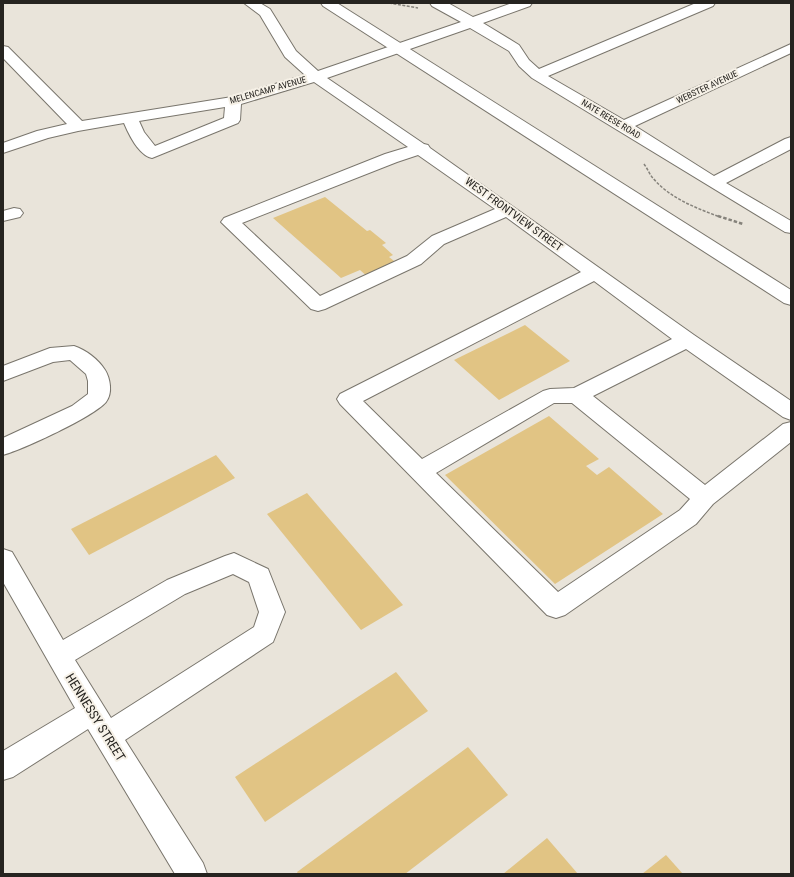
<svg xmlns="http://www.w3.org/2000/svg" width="794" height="877" viewBox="0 0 794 877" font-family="'Roboto Condensed',sans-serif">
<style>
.building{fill:#e1c484}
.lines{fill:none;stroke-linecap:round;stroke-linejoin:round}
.minor-casing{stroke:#79756c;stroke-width:2}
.highway-casing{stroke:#79756c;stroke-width:2}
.path-far1{stroke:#85827b;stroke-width:1.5;stroke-dasharray:3 1.5;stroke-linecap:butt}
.path{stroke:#85827b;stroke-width:2.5;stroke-dasharray:3.5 2;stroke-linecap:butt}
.minor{fill:#fff;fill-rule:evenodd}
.highway{fill:#fff;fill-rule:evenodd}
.labels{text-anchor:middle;stroke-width:4;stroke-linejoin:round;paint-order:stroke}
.far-street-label{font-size:9px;fill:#262420;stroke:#f6f1e7}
.street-label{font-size:11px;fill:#262420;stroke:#f6f1e7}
.near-street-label{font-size:13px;fill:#262420;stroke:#f6f1e7}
</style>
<rect width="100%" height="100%" fill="#e9e4da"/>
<g class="building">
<path d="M325,197L367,231L370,230L386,243L382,245L393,255L389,257L398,264L369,278L360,270L341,278L273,218Z"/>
<path d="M525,325L570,361L499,400L454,360Z"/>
<path d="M549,416L599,459L586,466L597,475L609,467L663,514L555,584L445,475Z"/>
<path d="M216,455L235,478L89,555L71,529Z"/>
<path d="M307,493L403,605L361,630L267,514Z"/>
<path d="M396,672L428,711L265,822L235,777Z"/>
<path d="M468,747L508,795L405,874H298L297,872Z"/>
<path d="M547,838L578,874H503Z"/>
<path d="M666,855L683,874H642Z"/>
</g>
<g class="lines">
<g class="minor-casing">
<g id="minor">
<path d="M244,3H260L270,9L296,51L318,71L461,22L432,6L430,3H448L473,17L512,3H532L530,6L483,23L519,45L529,60L539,69L696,3H715L713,6L548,76L624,120L791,44V53L635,126L714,176L785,139L791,137V149L726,183L791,221V233L785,232L532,78L519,66L509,51L470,28L327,78L424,144L428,145L430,148L694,335L791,401V420L783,417L686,349L593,396L705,485L783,424L791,422V442L713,504L696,524L565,615L556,618L547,615L340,404L337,399L340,394L581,272L506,217L444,244L421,264L325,309L318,311L311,309L221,222L224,218L385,154L408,147L314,82L241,104L240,120L238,123L152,158C139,155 129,135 124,123L78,131L48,138L3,153V143L37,131L67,124L3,58V46L8,47L82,121L232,97L305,75L285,57L260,15ZM225,107L224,118L155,146L144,132L139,121ZM418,155L495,209L432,236L407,256L320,296L242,223L397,162ZM594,281L672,339L574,388L550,389L543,391L422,459L363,401ZM554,403H572L690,499L680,510L558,592L436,473Z"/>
<path d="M14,208L20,209L23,213L20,217L3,221V211Z"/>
<path d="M74,346C86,350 98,359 105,370C110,378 113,393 106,402C93,417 24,449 3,455V438L72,406L88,394V381L86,374L70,360L53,362L3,381V366L50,348Z"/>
<path d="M3,549L12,552L63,640L167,580L225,556L234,553L268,569L285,612L273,642L125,740L203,863L207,874H175L88,729L13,777L3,780V751L75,708L3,582ZM233,574L249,582L259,612L254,627L111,718L75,660L185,594Z"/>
</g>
</g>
<g class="highway-casing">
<path id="highway" d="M321,3H337L791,290V305L784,303L323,6Z"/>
</g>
<g class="path-far1">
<path d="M389,3L418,8"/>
<path d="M644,164C647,168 649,173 652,177C669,198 696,208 720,217"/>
</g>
<path class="path" d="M718,216L743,224"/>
<use href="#minor" class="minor"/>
<use href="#highway" class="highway"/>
</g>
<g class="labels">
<g class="far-street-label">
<text transform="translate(707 87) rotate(-25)" y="3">WEBSTER AVENUE</text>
<text transform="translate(268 90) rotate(-16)" y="3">MELENCAMP AVENUE</text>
<text transform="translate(611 119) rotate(31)" y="3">NATE REESE ROAD</text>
</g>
<g class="street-label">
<text transform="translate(514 214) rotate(36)" y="4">WEST FRONTVIEW STREET</text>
</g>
<g class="near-street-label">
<text transform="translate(96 717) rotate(58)" y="5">HENNESSY STREET</text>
</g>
</g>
<rect width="794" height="877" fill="none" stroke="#262420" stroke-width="8"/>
</svg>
